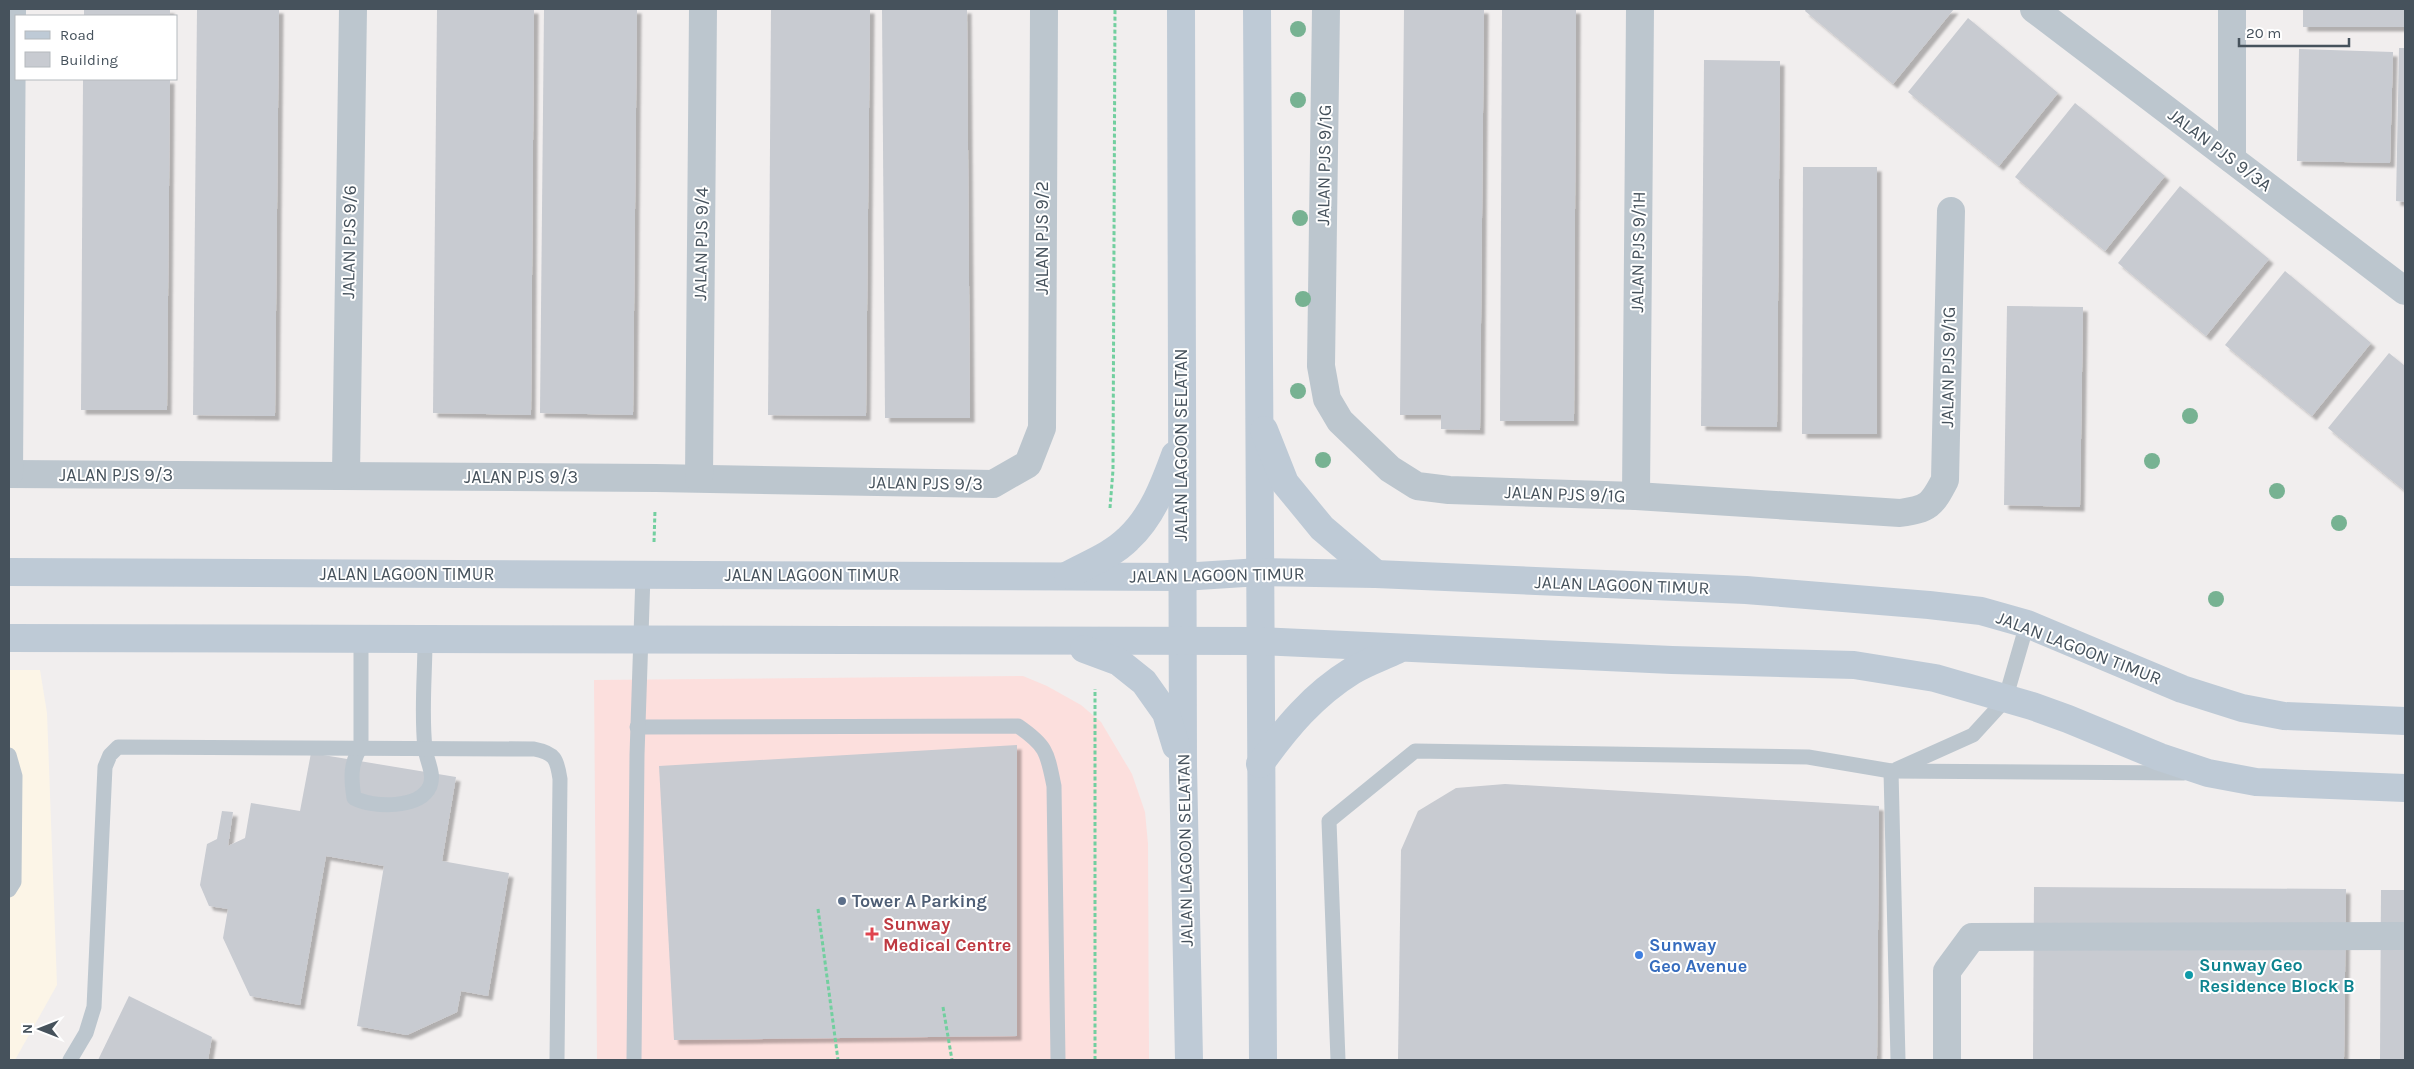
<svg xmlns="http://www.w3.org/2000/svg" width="2414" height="1069" viewBox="0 0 2414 1069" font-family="Karla,sans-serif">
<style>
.commercial{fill:#fcf5e7}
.medical{fill:#fcdfdd}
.building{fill:#c8cbd1;filter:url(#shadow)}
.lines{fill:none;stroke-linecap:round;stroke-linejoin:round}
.path{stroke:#72cf9f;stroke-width:3;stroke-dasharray:4 2.5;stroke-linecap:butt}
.lane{stroke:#bcc6ce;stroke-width:15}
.street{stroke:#bcc6ce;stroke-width:28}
.secondary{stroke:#becad6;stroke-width:28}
.tree{fill:#77b292}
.service-dot{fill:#5c6f8a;stroke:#fff;stroke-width:2}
.health-dot{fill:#e0444e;stroke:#fff;stroke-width:2}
.shop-dot{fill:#3f7fe0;stroke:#fff;stroke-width:2}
.culture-dot{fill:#0f9aa8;stroke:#fff;stroke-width:2}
.labels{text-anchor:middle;stroke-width:4;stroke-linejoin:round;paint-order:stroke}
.street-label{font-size:18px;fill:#46525c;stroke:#fff}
.service-label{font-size:18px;font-weight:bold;fill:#4e5e75;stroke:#fff;text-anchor:start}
.health-label{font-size:18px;font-weight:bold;fill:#be3a42;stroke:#fff;text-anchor:start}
.shop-label{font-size:18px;font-weight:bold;fill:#366cbe;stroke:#fff;text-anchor:start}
.culture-label{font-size:18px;font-weight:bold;fill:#0d838f;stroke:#fff;text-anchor:start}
</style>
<defs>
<filter id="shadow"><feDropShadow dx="4.5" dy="4.5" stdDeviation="1" flood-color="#0004"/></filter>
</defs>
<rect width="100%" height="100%" fill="#f1eeee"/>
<path class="commercial" d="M9,670H40L47,713L57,985L15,1060H9Z"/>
<path class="medical" d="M1023,676L1047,686L1081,705L1101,722L1132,774L1145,812L1148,844L1149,1060H597L594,680Z"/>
<g class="building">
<rect x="84" y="9" width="86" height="7"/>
<path d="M197,9H279L275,416L193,415Z"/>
<path d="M437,9H534L531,415L433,413Z"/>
<path d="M544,9H637L633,415L540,413Z"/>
<path d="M771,9H870L866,416L768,415Z"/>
<path d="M882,9H967L970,418H885Z"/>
<path d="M1404,9H1484L1480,430L1441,429V415H1400Z"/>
<path d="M1502,9H1576L1574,421H1500Z"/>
<path d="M1806,9H1954L1893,84L1805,11Z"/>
<rect x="2303" y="9" width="102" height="18"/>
<path d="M1968,18L2058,93L1999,166L1908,92Z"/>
<path d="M2399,48H2405V202L2396,201Z"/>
<path d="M2299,49L2393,52L2390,163L2297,161Z"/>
<path d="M1704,60L1780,61L1777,427L1701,426Z"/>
<path d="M83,79H170L167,410H81Z"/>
<path d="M2075,103L2165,176L2105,251L2015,177Z"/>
<path d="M1803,167H1877V434H1802Z"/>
<path d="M2180,186L2269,259L2206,336L2118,263Z"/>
<path d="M2285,271L2371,343L2312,416L2225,345Z"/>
<path d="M2007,306L2083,307L2080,507L2004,505Z"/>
<path d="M2389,353L2405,366V491L2328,428Z"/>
<path d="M1017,745V1036L674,1040L659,766Z"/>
<path d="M311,753L456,777L442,861L509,873L488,996L461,991L457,1012L407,1035L357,1026L384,866L326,856L300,1005L250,996L223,938L228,909L209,906L200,885L207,844L217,839L222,811L233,812L228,846L245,838L251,803L300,811Z"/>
<path d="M1505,784L1879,806L1877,1060H1398L1401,850L1418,811L1456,788Z"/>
<path d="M2034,887L2346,889L2344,1060H2033Z"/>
<path d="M2381,890H2405V1060H2380Z"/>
<path d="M129,996L212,1037L208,1060H98Z"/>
</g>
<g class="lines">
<g class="path">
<path d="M1110,508L1113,470L1115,9"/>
<path d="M654,542L655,510"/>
<path d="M818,909L838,1060"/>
<path d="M943,1007L952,1060"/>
<path d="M1095,1060V689"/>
</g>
<g class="lane">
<path d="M361,640V747C350,763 351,779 354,798C373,808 420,809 430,786C435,773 426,760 425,748C421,713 425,675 425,640"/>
<path d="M637,727L1018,726C1047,746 1047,752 1054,786L1058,1060"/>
<path d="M9,755L15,776L14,882L9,890"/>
<path d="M1897,769L1973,735L2005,700L2027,624"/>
<path d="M1891,771L1898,1060"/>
<path d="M70,1060L86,1033L94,1007L105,767L110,755L118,747L534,749C555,753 557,759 560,779L557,1060"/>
<path d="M634,1060L637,755L643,575"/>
<path d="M1338,1060L1329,821L1415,751L1808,757L1891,771L2184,773"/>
</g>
<g class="street">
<path d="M1326,9L1321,366L1327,399L1340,421L1390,469L1417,486L1449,490L1636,496L1900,513C1929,509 1932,505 1945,480L1951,211"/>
<path d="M2034,9L2405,291"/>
<path d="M2232,159V9"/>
<path d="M9,474L656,478L993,484L1028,464L1042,428L1044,9"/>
<path d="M9,474L12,9"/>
<path d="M346,475L353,9"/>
<path d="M699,478L703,9"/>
<path d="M1636,496L1640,9"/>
<path d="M1947,1060V971L1972,937L2405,936"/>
</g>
<g class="secondary">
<path d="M1181,9L1183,766L1189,1060"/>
<path d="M1257,9L1263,1060"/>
<path d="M1264,430L1285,483L1322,528L1376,574"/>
<path d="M9,572L1182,577L1260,572L1376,574L1746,590L1929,605L1981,611L2027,624L2182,689L2242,708L2284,716L2405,721"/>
<path d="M1068,575C1088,564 1112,555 1128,539C1152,517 1164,485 1175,455"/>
<path d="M9,638L1260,641L1672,660L1854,665L1935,678L2032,706L2068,719L2160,757L2208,773L2256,782L2405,788"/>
<path d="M1084,649L1119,662L1144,682L1166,713L1176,746"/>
<path d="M1260,764C1286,728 1313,695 1352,671C1365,663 1382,657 1397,650"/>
</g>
</g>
<g class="tree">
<circle cx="1298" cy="29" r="8"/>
<circle cx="1298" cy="100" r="8"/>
<circle cx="1300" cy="218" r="8"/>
<circle cx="1303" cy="299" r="8"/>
<circle cx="1298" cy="391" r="8"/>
<circle cx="2190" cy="416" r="8"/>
<circle cx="1323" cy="460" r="8"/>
<circle cx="2152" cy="461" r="8"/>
<circle cx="2277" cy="491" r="8"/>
<circle cx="2339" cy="523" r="8"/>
<circle cx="2216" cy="599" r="8"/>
</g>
<circle class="service-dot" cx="842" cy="901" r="5"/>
<path class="health-dot" d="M869.5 926.5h5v5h5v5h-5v5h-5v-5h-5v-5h5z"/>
<circle class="shop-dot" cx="1639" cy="955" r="5"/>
<circle class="culture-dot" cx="2189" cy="975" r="5"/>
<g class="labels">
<g class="street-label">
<text transform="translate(2220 150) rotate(37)" y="6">JALAN PJS 9/3A</text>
<text transform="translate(1324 165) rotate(-89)" y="6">JALAN PJS 9/1G</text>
<text transform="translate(1042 238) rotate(-90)" y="6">JALAN PJS 9/2</text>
<text transform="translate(349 242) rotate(-89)" y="6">JALAN PJS 9/6</text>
<text transform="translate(701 244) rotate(-89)" y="6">JALAN PJS 9/4</text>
<text transform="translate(1638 252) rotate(-89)" y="6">JALAN PJS 9/1H</text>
<text transform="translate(1948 367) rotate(-89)" y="6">JALAN PJS 9/1G</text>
<text transform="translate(1181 445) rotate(-90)" y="6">JALAN LAGOON SELATAN</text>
<text x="116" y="481">JALAN PJS 9/3</text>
<text x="521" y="483">JALAN PJS 9/3</text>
<text transform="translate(926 483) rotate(1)" y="6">JALAN PJS 9/3</text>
<text transform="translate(1565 494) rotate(2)" y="6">JALAN PJS 9/1G</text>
<text x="407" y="580">JALAN LAGOON TIMUR</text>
<text x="812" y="581">JALAN LAGOON TIMUR</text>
<text transform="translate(1217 575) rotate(-1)" y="6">JALAN LAGOON TIMUR</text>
<text transform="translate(1622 585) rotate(2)" y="6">JALAN LAGOON TIMUR</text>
<text transform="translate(2079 648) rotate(21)" y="6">JALAN LAGOON TIMUR</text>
<text transform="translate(1185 850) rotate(-91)" y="6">JALAN LAGOON SELATAN</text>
</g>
<g class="service-label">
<text x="852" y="907">Tower A Parking</text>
</g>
<g class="health-label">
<text x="883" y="930">Sunway<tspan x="883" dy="21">Medical Centre</tspan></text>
</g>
<g class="shop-label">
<text x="1649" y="951">Sunway<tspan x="1649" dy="21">Geo Avenue</tspan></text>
</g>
<g class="culture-label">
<text x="2199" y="971">Sunway Geo<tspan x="2199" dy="21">Residence Block B</tspan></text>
</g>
</g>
<rect width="2414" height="1069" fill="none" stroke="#46525c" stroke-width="20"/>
<rect x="15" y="15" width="162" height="65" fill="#ffffff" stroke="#b5babe"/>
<rect x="25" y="31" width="25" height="8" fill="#becad6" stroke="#b5babe"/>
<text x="60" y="40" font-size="15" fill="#46525c">Road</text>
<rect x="25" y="52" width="25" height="15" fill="#c8cbd1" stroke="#b5babe"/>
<text x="60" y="65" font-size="15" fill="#46525c">Building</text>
<g transform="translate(40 1029) rotate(270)" stroke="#ffffff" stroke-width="4" paint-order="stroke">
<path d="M0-4L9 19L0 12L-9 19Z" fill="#46525c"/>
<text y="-8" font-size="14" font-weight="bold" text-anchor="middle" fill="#46525c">N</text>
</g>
<path d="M2239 38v8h110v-8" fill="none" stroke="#46525c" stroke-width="2.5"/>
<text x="2246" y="38" font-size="15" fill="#46525c" stroke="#ffffff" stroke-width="4" paint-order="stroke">20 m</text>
</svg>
